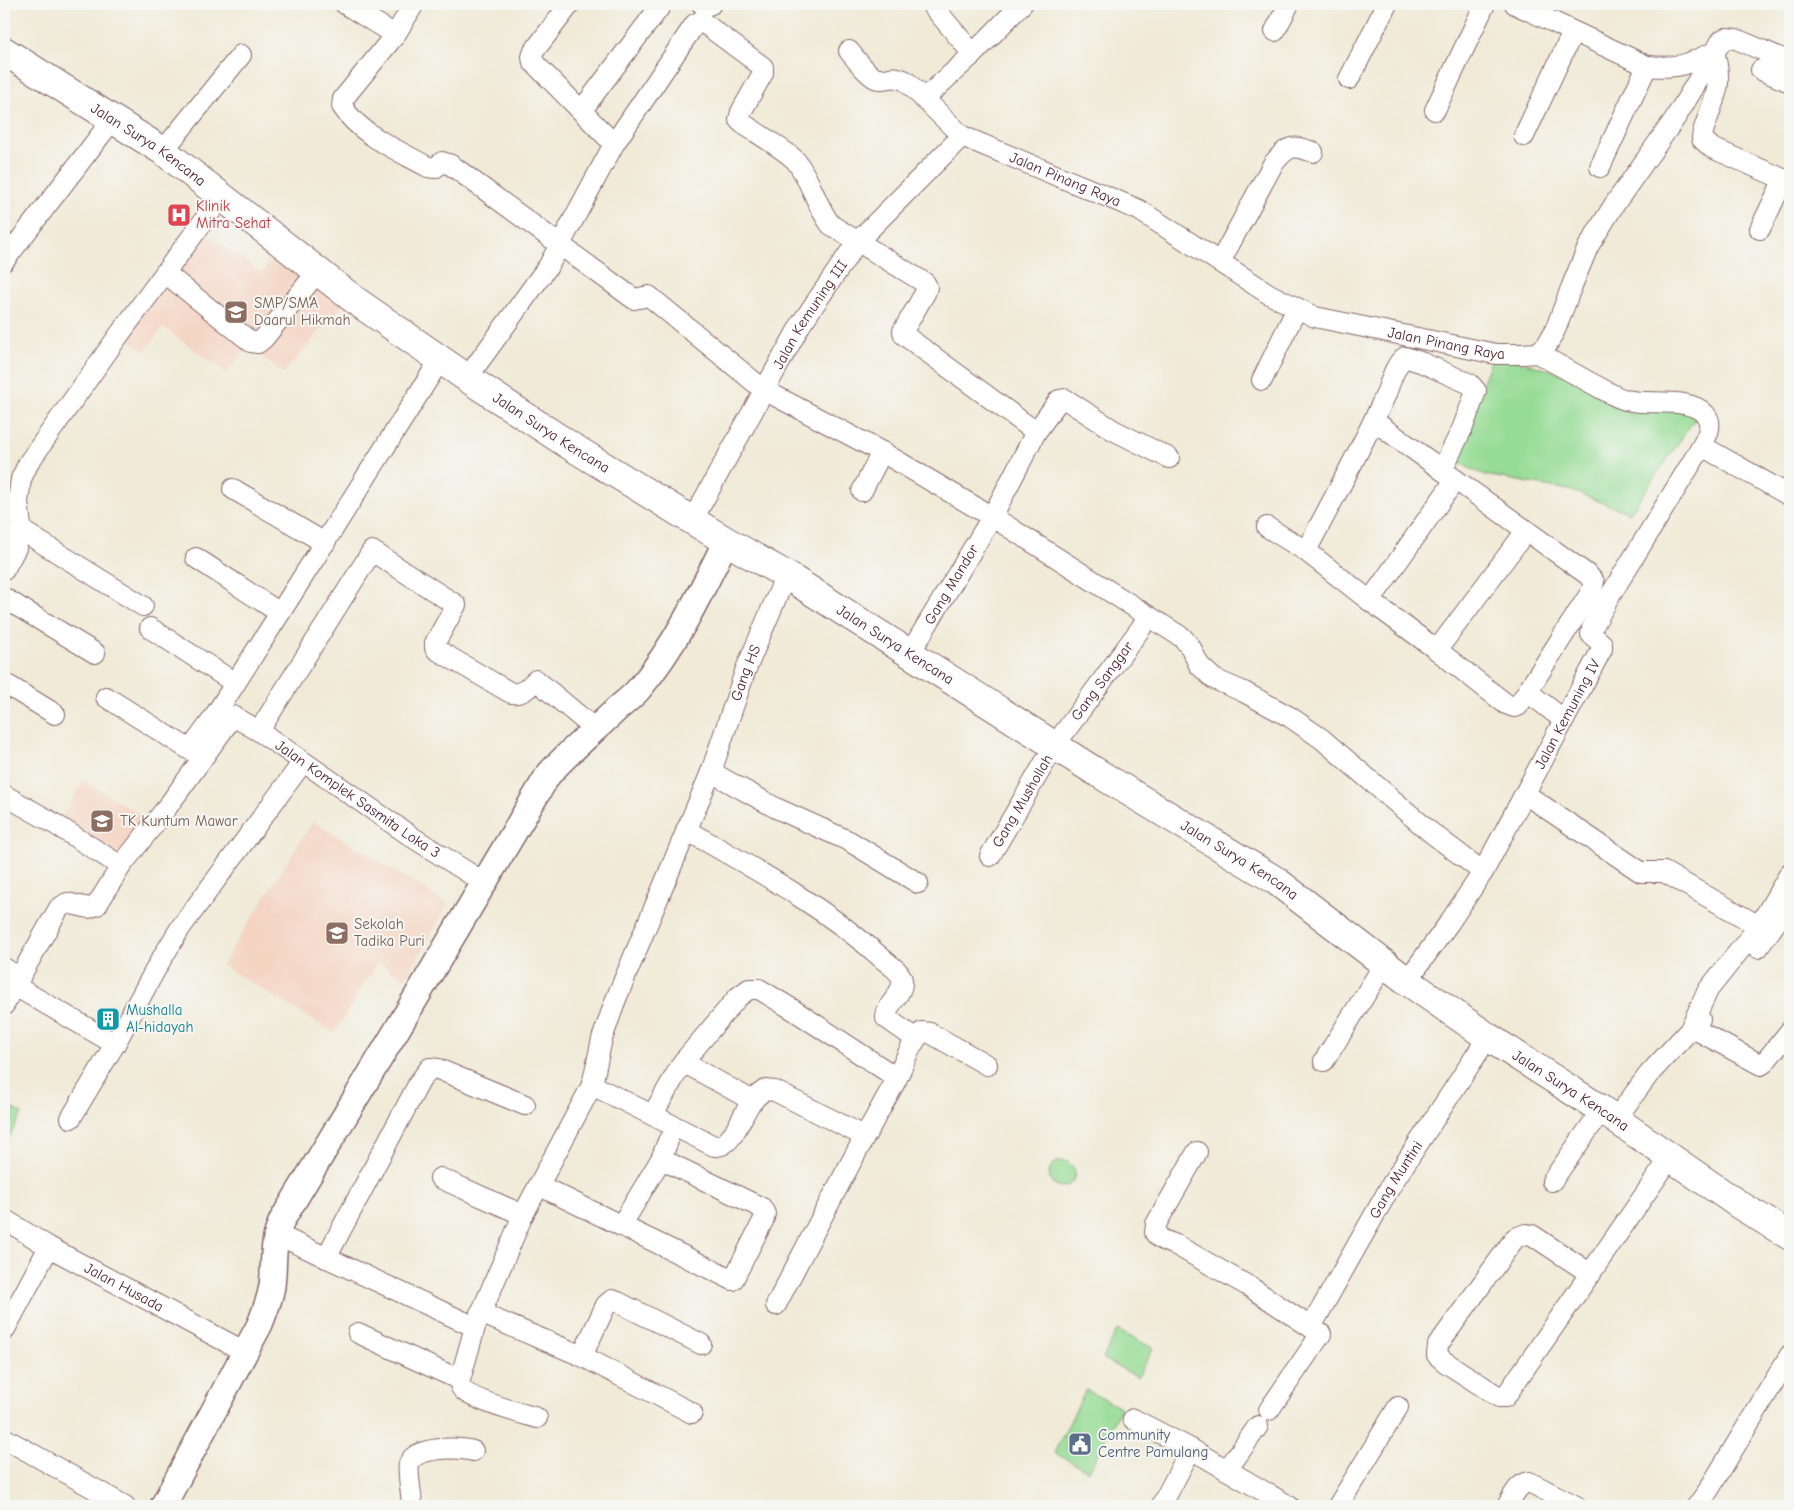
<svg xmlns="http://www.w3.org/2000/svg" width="1794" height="1510" viewBox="0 0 1794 1510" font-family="'Comic Neue',sans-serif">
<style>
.built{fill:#f4d3c1}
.green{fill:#97dc96;stroke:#707e60}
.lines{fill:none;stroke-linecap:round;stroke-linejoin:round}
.minor-casing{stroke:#846667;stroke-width:22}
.tertiary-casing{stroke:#846667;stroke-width:28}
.secondary-casing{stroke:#846667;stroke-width:30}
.minor{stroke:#fff;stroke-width:20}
.tertiary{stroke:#fff;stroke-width:25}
.secondary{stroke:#fff;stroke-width:28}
.labels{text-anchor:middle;stroke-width:4;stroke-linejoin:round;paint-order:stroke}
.street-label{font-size:15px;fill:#4a1f2b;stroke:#f6f6f2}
.health-label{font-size:15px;fill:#be3a42;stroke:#f6f6f2;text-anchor:start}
.education-label{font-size:15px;fill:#785e54;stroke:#f6f6f2;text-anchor:start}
.culture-label{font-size:15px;fill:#0d838f;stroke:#f6f6f2;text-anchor:start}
.service-label{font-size:15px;fill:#4e5e75;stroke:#f6f6f2;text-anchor:start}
</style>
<rect width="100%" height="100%" fill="#f6f6f2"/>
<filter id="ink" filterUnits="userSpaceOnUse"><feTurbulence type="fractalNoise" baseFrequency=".02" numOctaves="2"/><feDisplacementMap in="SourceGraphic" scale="10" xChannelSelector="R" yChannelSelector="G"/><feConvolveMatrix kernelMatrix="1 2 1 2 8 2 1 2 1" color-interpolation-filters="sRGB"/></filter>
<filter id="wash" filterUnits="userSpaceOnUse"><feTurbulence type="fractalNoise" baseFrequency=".0096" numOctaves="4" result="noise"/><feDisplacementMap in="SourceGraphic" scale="20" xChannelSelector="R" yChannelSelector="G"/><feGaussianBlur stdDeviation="1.12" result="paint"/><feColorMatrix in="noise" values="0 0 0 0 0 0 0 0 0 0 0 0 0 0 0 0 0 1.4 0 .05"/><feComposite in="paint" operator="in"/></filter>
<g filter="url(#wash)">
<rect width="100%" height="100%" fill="#f0ead7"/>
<g class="built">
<path d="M199,227L261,273L269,263L281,262L289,252L349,298L283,374L249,345L226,373L163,327L145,351L120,334Z"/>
<path d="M84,780L110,797L147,818L121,861L57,825Z"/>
<path d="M313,821L448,904L405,979L378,962L334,1033L222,965Z"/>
</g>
<g class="green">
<path d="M1494,354L1699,413L1630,513L1569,490L1485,475L1452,460Z"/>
<path d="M4,1103L22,1114L4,1146Z"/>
<circle cx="1062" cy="1174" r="13"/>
<path d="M1117,1330L1153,1348L1138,1377L1103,1359Z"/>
<path d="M1086,1390L1121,1408L1089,1471L1054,1453Z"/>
</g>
</g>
<g filter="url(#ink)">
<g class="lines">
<g class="minor-casing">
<g id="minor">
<path d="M345,4L395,35"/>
<path d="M414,4L395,35L343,99L342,106C361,136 398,150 428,167L435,168L442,162L451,165L634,299L649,296L764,390L882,452L999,521L1183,638L1191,648L1199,665L1214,679L1244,692L1290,717L1322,739L1429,831L1483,872"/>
<path d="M570,4L534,51L532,57L533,62L614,144"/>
<path d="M702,4L708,5L711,4"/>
<path d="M931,4L973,54"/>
<path d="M1515,4L1647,66C1678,69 1686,65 1714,52"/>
<path d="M1275,31L1289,4"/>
<path id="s1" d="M849,51C854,57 871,79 878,79C890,80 892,74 906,81L962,136L1139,210L1269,294L1315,317L1496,354H1523L1537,353L1547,345L1556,328L1571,288L1588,247L1614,205L1676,117L1722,40L1726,38L1736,39L1790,62"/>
<path d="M1714,52C1722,80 1718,90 1708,117C1706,124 1702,131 1702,139L1712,148L1790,182"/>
<path d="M1761,70L1790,82"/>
<path d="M1349,79L1387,4"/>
<path d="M924,99L973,54L1022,4"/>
<path d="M585,106L662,4"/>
<path d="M1435,110L1485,4"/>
<path d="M1524,136L1573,32"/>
<path d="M163,151L241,55"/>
<path d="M1600,167L1647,66"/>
<path d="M1760,229L1784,179"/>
<path d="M4,261L113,119"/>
<path d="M1220,262L1273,164C1288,146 1291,144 1313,152"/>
<path d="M165,273L251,342L258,343L264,338L318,271"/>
<path d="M1537,353C1555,363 1573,373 1591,383C1603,389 1614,397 1626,400C1649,406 1688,396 1705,414C1714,424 1707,436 1702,446L1790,496"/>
<path d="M467,378L549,265L614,144L695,24L701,21L763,67V73L741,112L739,120L742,123C755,132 787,151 796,161C811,180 816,206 831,225L925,283L927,287L925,293L903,331L904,335L1036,432"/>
<path d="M1262,380L1297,308"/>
<path d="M233,489L325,543"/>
<path d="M862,491L882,452"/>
<path id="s2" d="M692,521L801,324L857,242L962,136"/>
<path d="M1267,527L1306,551L1370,601L1437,650L1506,704L1514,707L1518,706L1591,592L1594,582L1588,575L1374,421"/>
<path d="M21,530L143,606"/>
<path d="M1306,551C1333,499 1362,448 1386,394C1390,383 1395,364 1405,357L1423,363L1470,384L1476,391L1463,427L1442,470"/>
<path d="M196,558L280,613"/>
<path d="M4,570L16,548L21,526L18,502L21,479L29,462L119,335L222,196"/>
<path d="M4,598L95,653"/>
<path d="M1370,601L1455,480"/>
<path d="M150,628L235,683"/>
<path d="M1437,650L1526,531"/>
<path id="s3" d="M910,653L992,517L1036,432L1059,400L1065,399L1113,430L1169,458"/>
<path d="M4,683L55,714"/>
<path d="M1528,692L1564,720"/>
<path d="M106,697L190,750L210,723L280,613L440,360"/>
<path d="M259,731L372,551L456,605L435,643V648L437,650L511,693C522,695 529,687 536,680L596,730"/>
<path d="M711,772L776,808L849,841L918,883"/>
<path d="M1525,794L1641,872H1664L1759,926"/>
<path d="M4,795L50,821L121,866"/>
<path d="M686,830C755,869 825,907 884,960C890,965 901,972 902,980C904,995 885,1004 886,1018L916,1039"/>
<path id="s4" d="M990,856L1055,745L1149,617"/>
<path d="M1790,873L1759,926L1708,990L1691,1027L1761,1065L1764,1063L1790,1031"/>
<path d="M1758,948L1790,903"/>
<path d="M4,968L20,978"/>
<path id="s5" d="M1407,981L1449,923L1483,872L1602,649V644L1591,634L1592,628L1611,594L1702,446"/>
<path d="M15,986L115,1044L71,1118"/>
<path id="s6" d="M4,1005L59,908L67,903L89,908L97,905L121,866L168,806L233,716L259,731L412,837L483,882"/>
<path d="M115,1044L159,963L181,927L303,762"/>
<path d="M1324,1061L1385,963"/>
<path d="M683,1062L753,1101"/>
<path d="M592,1085L714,1146C732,1149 741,1116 750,1104C754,1098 759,1094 765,1090L775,1091L864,1136"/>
<path d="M653,1114L683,1062L738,997L749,989H759L792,1009L897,1078"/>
<path d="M1615,1120L1649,1074L1700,1019"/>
<path d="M1197,1152L1156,1224L1155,1233C1160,1240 1167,1242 1176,1245L1250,1287L1321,1334L1269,1410"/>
<path d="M440,1178L523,1215"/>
<path d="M1552,1181L1602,1110"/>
<path d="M540,1186L733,1280L763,1221L765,1214L762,1208L661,1159"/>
<path id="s7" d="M4,1219L49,1247L245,1352"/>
<path d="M621,1226L661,1159L668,1141"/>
<path d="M276,1234L475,1327"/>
<path d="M326,1258L420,1081L430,1068L438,1069L525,1105"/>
<path d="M1591,1274L1532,1235L1526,1234L1515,1238L1438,1345L1437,1355L1445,1362L1499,1397H1505L1670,1158"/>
<path d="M776,1305C814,1232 852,1158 893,1086C903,1068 908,1046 922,1032L930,1033L987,1065"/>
<path d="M480,1313L582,1356L692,1413"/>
<path id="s8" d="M1311,1327L1393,1182L1488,1037"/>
<path d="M4,1331L49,1247"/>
<path d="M358,1333L460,1380"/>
<path d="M582,1356L606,1305L612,1300L618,1302L701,1344"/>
<path id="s9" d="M537,1418C523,1414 472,1400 463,1390C460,1387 460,1384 460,1380L475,1327L523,1215L592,1085L602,1039L616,999L711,772L746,669L786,575"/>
<path d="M1133,1419L1191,1449L1289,1506"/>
<path d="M4,1438L125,1506"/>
<path d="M1227,1470L1258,1426"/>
<path d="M412,1506C412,1496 407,1472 409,1464C414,1446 460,1447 473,1451"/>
<path d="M1161,1506L1191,1449"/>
<path d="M1338,1506L1398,1407"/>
<path d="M1507,1506C1513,1497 1517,1484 1529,1482L1576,1506"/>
<path d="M1697,1506L1708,1491L1790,1355"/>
</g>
</g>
<g class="tertiary-casing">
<path id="tertiary" d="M163,1506L260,1324C265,1311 270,1299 272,1286C275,1261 271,1245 282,1220L395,1033L548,775C569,751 594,731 617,709C624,703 633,696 639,689C676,645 701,592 726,541"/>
</g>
<g class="secondary-casing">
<g id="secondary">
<path id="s10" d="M4,51L163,151L356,301L467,378L569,445L726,541L786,575L1093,770L1275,880L1407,981L1488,1037L1602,1110L1738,1204L1790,1236"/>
</g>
</g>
<use href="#minor" class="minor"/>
<use href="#tertiary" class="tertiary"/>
<use href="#secondary" class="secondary"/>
</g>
</g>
<defs>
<g id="hospital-square" transform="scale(1.25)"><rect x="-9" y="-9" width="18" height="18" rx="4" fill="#e0444e" stroke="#f6f6f2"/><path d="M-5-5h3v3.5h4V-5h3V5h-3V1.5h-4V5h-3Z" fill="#fff"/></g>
<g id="school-square" transform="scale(1.25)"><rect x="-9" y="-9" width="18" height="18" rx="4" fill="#8d6e63" stroke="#f6f6f2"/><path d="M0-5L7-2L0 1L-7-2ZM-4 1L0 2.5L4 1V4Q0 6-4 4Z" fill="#fff"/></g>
<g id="building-square" transform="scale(1.25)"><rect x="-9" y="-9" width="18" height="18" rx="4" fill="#0f9aa8" stroke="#f6f6f2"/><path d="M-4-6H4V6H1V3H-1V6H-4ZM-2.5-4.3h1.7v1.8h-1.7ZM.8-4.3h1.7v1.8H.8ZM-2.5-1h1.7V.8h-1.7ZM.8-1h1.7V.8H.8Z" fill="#fff"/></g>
<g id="civic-square" transform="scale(1.25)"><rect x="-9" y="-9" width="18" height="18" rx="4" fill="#5c6f8a" stroke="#f6f6f2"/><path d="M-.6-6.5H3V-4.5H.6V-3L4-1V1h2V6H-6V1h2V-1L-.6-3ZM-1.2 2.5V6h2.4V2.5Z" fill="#fff"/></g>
</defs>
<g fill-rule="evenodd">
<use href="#hospital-square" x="179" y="215"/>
<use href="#school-square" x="236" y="312"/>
<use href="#school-square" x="102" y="821"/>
<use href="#school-square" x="337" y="933"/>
<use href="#building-square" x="108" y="1019"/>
<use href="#civic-square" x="1080" y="1444"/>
</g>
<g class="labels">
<g class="street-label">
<text dy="5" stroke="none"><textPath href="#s10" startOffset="172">Jalan Surya Kencana</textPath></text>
<text dy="5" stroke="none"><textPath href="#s1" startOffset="260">Jalan Pinang Raya</textPath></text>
<text dy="5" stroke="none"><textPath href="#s2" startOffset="238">Jalan Kemuning III</textPath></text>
<text dy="5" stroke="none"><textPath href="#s1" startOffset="680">Jalan Pinang Raya</textPath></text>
<text dy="5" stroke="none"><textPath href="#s10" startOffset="668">Jalan Surya Kencana</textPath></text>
<text dy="5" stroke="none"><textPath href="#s3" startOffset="80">Gang Mandor</textPath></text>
<text dy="5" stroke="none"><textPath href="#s10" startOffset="1072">Jalan Surya Kencana</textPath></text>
<text dy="5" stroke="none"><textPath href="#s9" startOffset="855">Gang HS</textPath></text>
<text dy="5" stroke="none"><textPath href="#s4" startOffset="208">Gang Sanggar</textPath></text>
<text dy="5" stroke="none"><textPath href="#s5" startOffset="312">Jalan Kemuning IV</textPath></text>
<text dy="5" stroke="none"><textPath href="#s6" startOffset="535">Jalan Komplek Sasmita Loka 3</textPath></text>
<text dy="5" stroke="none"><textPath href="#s4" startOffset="64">Gang Mushollah</textPath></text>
<text dy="5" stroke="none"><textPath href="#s10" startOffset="1478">Jalan Surya Kencana</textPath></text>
<text dy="5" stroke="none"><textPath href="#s10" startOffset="1882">Jalan Surya Kencana</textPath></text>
<text dy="5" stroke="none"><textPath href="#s8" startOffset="170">Gang Muntini</textPath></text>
<text dy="5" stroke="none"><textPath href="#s7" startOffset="138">Jalan Husada</textPath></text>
</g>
<g class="health-label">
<text x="196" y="211">Klinik<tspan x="196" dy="17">Mitra Sehat</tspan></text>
</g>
<g class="education-label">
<text x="254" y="308">SMP/SMA<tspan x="254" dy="17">Daarul Hikmah</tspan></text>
<text x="120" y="826">TK Kuntum Mawar</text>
<text x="354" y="929">Sekolah<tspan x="354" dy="17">Tadika Puri</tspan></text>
</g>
<g class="culture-label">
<text x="126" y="1015">Mushalla<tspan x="126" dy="17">Al-hidayah</tspan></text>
</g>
<g class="service-label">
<text x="1098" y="1440">Community<tspan x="1098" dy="17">Centre Pamulang</tspan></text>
</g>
</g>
<rect width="1794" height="1510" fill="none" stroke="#f6f6f2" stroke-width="20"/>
</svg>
